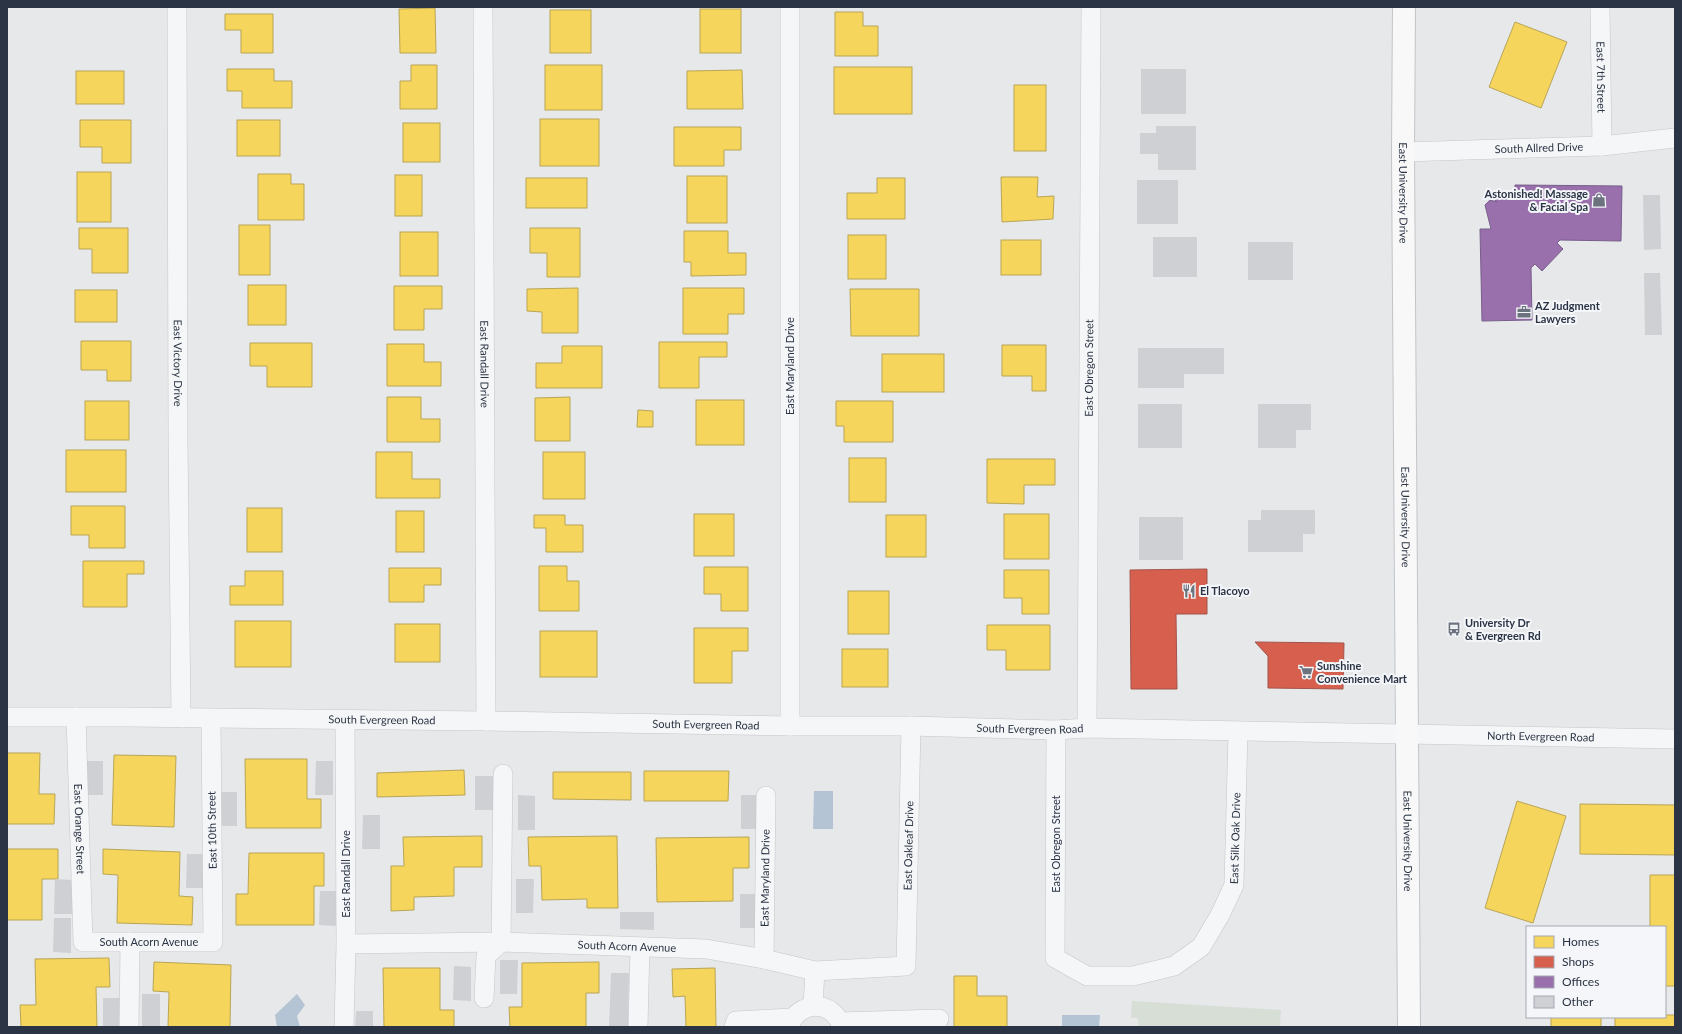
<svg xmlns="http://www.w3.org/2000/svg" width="1682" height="1034" viewBox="0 0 1682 1034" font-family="Lato,sans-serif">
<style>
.green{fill:#d6ded6}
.water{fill:#b4c4d5}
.homes{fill:#f6d55c;stroke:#b9a555}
.shops{fill:#d6604d;stroke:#a3534b}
.offices{fill:#9970ab;stroke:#785e8c}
.building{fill:#ced0d3}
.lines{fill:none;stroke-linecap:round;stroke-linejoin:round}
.minor-casing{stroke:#c4c6c8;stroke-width:20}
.major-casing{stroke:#c2c5c8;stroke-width:24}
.minor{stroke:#f5f6f7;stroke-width:19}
.major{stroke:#f8f8f8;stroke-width:22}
.labels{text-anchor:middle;stroke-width:4;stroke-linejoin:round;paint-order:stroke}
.street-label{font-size:11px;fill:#2b3445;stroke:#f4f6f9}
.poi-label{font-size:11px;font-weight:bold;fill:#2b3445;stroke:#f4f6f9;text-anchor:start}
</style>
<rect width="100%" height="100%" fill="#e6e8ea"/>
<path class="green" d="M1132,1001L1281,1010L1280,1027H1139L1138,1018H1131Z"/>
<g class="water">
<path d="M814,791H833V829H813Z"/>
<path d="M297,994L305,1005L297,1016L300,1027H277L275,1015Z"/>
<path d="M1062,1015H1100L1099,1027H1062Z"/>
</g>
<g class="homes">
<path d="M435,8L436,53H400L399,9Z"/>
<rect x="700" y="9" width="41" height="44"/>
<rect x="550" y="10" width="41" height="43"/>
<path d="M835,12H863V26H878V56H835Z"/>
<path d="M225,14H273V53H241V30H225Z"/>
<path d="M1515,22L1567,42L1541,108L1489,87Z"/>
<path d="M411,65H437V109H400V81H411Z"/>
<rect x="545" y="65" width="57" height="45"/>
<rect x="834" y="67" width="78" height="47"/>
<path d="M227,69H274V81H292V108H242V91H227Z"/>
<path d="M742,70L743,109H687V71Z"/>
<rect x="76" y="71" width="48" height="33"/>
<rect x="1014" y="85" width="32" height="66"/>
<rect x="540" y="119" width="59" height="47"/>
<path d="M80,120H131V163H102V147H80Z"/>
<rect x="237" y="120" width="43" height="36"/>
<rect x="403" y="123" width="37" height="39"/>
<path d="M674,127H741V150H724V166H674Z"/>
<rect x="77" y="172" width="34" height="50"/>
<path d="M258,174H291V184H304V220H258Z"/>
<rect x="395" y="175" width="27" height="41"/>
<rect x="687" y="176" width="40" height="47"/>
<path d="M1001,177H1038L1037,197L1054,196L1053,219L1002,222Z"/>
<rect x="526" y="178" width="61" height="30"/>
<path d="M877,178H905V219H847V193H877Z"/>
<rect x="239" y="225" width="31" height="50"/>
<path d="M79,228H128V273H92V249H79Z"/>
<path d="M530,228H580V277H547V253H530Z"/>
<path d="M684,231H728V253H746V275L691,276V262H684Z"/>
<rect x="400" y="232" width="38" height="44"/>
<rect x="848" y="235" width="38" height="44"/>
<rect x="1001" y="240" width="40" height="35"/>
<rect x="248" y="285" width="38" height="40"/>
<path d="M394,286H442V309H424V330H394Z"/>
<path d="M578,288V333H542V312L527,311V289Z"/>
<path d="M683,288H744V314H728V334H683Z"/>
<path d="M850,289H919V336H851Z"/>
<rect x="75" y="290" width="42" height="32"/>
<path d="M81,341H131V381H107V370H81Z"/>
<path d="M659,342H727V357H699V388H659Z"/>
<path d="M250,343H312V387H267V366H250Z"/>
<path d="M387,344H424V362H441V386H387Z"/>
<path d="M1002,345H1046V391H1032V376H1002Z"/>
<path d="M562,346H602V388H536V363H562Z"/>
<rect x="882" y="354" width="62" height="38"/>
<path d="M387,397H421V419H440V442H387Z"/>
<path d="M570,397V441H535V398Z"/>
<rect x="696" y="400" width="48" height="45"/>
<rect x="85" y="401" width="44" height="39"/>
<path d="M836,401H893V442H844V426H836Z"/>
<path d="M638,410L653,411V427H637Z"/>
<rect x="66" y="450" width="60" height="42"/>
<path d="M376,452H412V479H440V498H376Z"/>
<rect x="543" y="452" width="42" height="47"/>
<rect x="849" y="458" width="37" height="44"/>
<path d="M987,459H1055V485H1024V504L987,503Z"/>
<path d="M71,506H125V548H89V535H71Z"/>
<rect x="247" y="508" width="35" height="44"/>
<rect x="396" y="511" width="28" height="41"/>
<rect x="694" y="514" width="40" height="42"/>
<rect x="1004" y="514" width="45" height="45"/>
<path d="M534,515H565V525H583V552H546V528H534Z"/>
<rect x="886" y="515" width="40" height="42"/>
<path d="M83,561H144V574H127V607H83Z"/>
<path d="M539,566H567V581H579V611H539Z"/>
<path d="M704,567H748V611H721V594H704Z"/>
<path d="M389,568H441V585H424V602H389Z"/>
<path d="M1004,570H1049V614H1022V598H1004Z"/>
<path d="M245,571H283V605H230V586H245Z"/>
<rect x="848" y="591" width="41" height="43"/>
<rect x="235" y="621" width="56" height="46"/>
<rect x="395" y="624" width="45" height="38"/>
<path d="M987,625H1050V670H1006V650H987Z"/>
<path d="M694,628H748V651H732V683H694Z"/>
<rect x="540" y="631" width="57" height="46"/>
<rect x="842" y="649" width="46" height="38"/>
<path d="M7,753H40L39,794H55L54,824H7Z"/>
<path d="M114,755L176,756L174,827L112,825Z"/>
<path d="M245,759H307V799H321V828H246Z"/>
<path d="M464,770L465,795L377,797V773Z"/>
<path d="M644,771H729L728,801H644Z"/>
<path d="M553,772H631V800L553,799Z"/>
<path d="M1517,801L1566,816L1533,923L1485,908Z"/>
<path d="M1580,804L1675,805V855L1580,854Z"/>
<path d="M482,836V867H454V896L414,897V910L391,911V866H404L403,837Z"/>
<path d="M617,836L618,908H587V899L542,900L541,866H529L528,837Z"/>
<path d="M749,837V868H733V901L657,902L656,838Z"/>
<path d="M7,849H58V879H42V920H7Z"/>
<path d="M103,849L180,852L179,896L193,897L192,925L117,923L118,875L103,874Z"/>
<path d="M249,853H324V886H314V925H236V894H248Z"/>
<path d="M1650,875H1675V986H1665V927H1650Z"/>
<path d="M109,958L110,987H96L97,1027H21L20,1005H36L35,959Z"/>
<path d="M154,962L231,965L230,1027H168L169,992L153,991Z"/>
<path d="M599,962V993H586V1027H510L509,1007H522V963Z"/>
<path d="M383,968H440V1010H454V1027H384Z"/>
<path d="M715,968L716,1027H686L685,996L673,997L672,969Z"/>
<path d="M954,976H977V996H1007V1027H954Z"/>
<path d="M1665,1015H1675V1027H1615V1017H1665Z"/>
<rect x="1551" y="1017" width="50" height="10"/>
</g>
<g class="shops">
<path d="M1207,569V614H1176L1177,689H1131L1130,570Z"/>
<path d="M1255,642L1344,643L1343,689L1268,688V656Z"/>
</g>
<path class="offices" d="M1515,185L1622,186L1621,241L1560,240L1557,243L1563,249L1542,271L1535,264L1531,268L1532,320L1482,321L1480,229H1491L1485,205L1490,200L1497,202L1492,198L1496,194L1515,195Z"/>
<g class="building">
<rect x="1141" y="69" width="45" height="45"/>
<path d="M1156,126H1196V170H1158V154H1140V133H1156Z"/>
<rect x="1137" y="180" width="41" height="44"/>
<path d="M1643,195H1660L1661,249L1644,250Z"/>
<rect x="1153" y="237" width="44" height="40"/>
<rect x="1248" y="242" width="45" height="38"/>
<path d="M1644,273H1660L1662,335H1645Z"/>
<path d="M1138,348H1224V374H1184V388H1138Z"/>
<rect x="1138" y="404" width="44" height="44"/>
<path d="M1258,404H1311V430H1296V448H1258Z"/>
<path d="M1261,510H1315V534H1303V552H1248V520H1261Z"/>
<rect x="1139" y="517" width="44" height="43"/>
<path d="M86,761H103V795H85Z"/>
<path d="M316,761H333V795H315Z"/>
<rect x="475" y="776" width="18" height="34"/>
<path d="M220,792H237V826H219Z"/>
<path d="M518,795L535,796V830H518Z"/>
<path d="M741,795H759L758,829H741Z"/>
<path d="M363,815H380V849H362Z"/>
<path d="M187,854H204V888H186Z"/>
<path d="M55,879L72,880V914H54Z"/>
<path d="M516,879H534L533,913H516Z"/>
<path d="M320,891H337V926L319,925Z"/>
<path d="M740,894H758L757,928H740Z"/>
<path d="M620,912H654V930L620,929Z"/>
<path d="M54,918H71V953L53,952Z"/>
<path d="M500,960H518L517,994H500Z"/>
<path d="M454,966L471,967V1001L453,1000Z"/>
<path d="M611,973H629L628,1027H609Z"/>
<rect x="142" y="994" width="18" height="33"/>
<path d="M103,998H121L120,1027H103Z"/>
<path d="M356,1011H373V1027H355Z"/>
</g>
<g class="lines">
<g class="minor-casing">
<g id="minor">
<path id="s1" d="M177,7L178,439L181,718"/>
<path id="s2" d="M483,7L486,721"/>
<path d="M790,7V726"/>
<path id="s3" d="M1600,7L1602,146"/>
<path id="s4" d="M1403,152L1602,146L1675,138"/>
<path id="s5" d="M7,717H126L486,721L790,726H911L1056,730L1087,728L1675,739"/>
<path id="s6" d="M76,717L83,942H213L211,719"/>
<path id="s7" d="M1087,728L1091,7"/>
<path id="s8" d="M1056,730L1055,958L1087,976H1133L1174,966L1201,947L1220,915L1234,885L1238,732"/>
<path id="s9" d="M346,944L501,942L706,949L764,959L815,971L906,966L911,726"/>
<path id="s10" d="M764,959L766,796"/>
<path d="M484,998L486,956L501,942L503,774"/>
<path d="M813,1006L815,971"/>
<path d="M840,1022L939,1019"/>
<path d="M129,1027L130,942"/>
<path d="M344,1027L346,944L345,720"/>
<path d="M638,1027L640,947"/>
<path d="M734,1027L736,1021L792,1018"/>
<path d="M789,1027C798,1000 833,999 842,1027"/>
</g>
</g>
<g class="major-casing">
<g id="major">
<path id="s11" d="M1404,7L1403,152L1409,1027"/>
</g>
</g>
<use href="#minor" class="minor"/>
<use href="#major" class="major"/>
</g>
<defs>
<g id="shop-bare" transform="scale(1.08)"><path d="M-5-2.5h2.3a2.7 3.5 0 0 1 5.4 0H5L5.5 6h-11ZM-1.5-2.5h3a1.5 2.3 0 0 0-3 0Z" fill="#6c737f" stroke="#f4f6f9" stroke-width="2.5" paint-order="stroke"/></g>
<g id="office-bare" transform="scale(1.08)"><path d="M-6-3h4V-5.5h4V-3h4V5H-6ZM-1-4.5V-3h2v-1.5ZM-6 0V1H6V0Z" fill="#6c737f" stroke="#f4f6f9" stroke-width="2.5" paint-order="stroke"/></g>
<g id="restaurant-bare" transform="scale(1.08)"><path d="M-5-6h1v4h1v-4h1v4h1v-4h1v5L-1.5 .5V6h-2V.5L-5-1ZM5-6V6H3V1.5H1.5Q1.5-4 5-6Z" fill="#6c737f" stroke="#f4f6f9" stroke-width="2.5" paint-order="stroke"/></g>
<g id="bus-bare" transform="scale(1.08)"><path d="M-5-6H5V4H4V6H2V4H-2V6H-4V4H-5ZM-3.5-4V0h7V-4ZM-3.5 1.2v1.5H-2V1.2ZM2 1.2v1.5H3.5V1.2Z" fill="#6c737f" stroke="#f4f6f9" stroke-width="2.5" paint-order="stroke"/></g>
<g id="supermarket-bare" transform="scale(1.08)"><path d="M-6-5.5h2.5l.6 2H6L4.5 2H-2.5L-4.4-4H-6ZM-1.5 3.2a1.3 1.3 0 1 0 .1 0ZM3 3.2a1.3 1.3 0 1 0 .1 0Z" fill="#6c737f" stroke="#f4f6f9" stroke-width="2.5" paint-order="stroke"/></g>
</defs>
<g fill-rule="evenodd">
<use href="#shop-bare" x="1599" y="200"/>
<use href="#office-bare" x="1524" y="312"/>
<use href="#restaurant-bare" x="1189" y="591"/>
<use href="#bus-bare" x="1454" y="629"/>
<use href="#supermarket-bare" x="1306" y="672"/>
</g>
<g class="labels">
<g class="street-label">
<text dy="4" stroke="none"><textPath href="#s3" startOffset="70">East 7th Street</textPath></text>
<text dy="4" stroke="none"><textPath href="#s4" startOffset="136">South Allred Drive</textPath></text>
<text dy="4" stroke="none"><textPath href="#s11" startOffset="186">East University Drive</textPath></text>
<text dy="4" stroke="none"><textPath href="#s1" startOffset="356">East Victory Drive</textPath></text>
<text dy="4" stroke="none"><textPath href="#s2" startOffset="357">East Randall Drive</textPath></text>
<text transform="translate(790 366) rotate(-90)" y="4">East Maryland Drive</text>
<text dy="4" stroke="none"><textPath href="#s7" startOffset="360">East Obregon Street</textPath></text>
<text dy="4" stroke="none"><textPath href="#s11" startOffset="510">East University Drive</textPath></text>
<text dy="4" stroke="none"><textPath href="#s5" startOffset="375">South Evergreen Road</textPath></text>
<text dy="4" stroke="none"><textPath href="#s5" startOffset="699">South Evergreen Road</textPath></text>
<text dy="4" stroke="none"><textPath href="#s5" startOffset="1023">South Evergreen Road</textPath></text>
<text dy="4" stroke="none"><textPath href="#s5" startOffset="1534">North Evergreen Road</textPath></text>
<text dy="4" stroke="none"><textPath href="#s6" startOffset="112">East Orange Street</textPath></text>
<text transform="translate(212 830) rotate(-91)" y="4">East 10th Street</text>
<text dy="4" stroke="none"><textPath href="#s8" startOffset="503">East Silk Oak Drive</textPath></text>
<text dy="4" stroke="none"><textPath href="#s11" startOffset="834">East University Drive</textPath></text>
<text transform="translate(1056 844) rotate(-90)" y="4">East Obregon Street</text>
<text dy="4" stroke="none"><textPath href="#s9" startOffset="683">East Oakleaf Drive</textPath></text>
<text transform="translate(346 874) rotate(-90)" y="4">East Randall Drive</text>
<text dy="4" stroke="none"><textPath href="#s10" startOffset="81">East Maryland Drive</textPath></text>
<text dy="4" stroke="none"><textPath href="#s6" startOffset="291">South Acorn Avenue</textPath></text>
<text dy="4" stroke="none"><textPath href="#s9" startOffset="281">South Acorn Avenue</textPath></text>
</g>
<g class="poi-label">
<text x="1588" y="198" text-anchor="end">Astonished! Massage<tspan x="1588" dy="13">&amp; Facial Spa</tspan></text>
<text x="1535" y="310">AZ Judgment<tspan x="1535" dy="13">Lawyers</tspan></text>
<text x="1200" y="595">El Tlacoyo</text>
<text x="1465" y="627">University Dr<tspan x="1465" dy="13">&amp; Evergreen Rd</tspan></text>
<text x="1317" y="670">Sunshine<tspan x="1317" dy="13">Convenience Mart</tspan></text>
</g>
</g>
<rect width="1682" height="1034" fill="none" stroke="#2b3445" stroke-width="16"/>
<rect x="1526" y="926" width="140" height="92" fill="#f4f6f9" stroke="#a4a8b1"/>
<rect x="1534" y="936" width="20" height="12" fill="#f6d55c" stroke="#a4a8b1"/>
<text x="1562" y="946" font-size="12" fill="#2b3445">Homes</text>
<rect x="1534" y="956" width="20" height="12" fill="#d6604d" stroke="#a4a8b1"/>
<text x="1562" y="966" font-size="12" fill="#2b3445">Shops</text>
<rect x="1534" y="976" width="20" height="12" fill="#9970ab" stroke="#a4a8b1"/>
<text x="1562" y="986" font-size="12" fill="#2b3445">Offices</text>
<rect x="1534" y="996" width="20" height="12" fill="#ced0d3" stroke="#a4a8b1"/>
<text x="1562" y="1006" font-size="12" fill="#2b3445">Other</text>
</svg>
